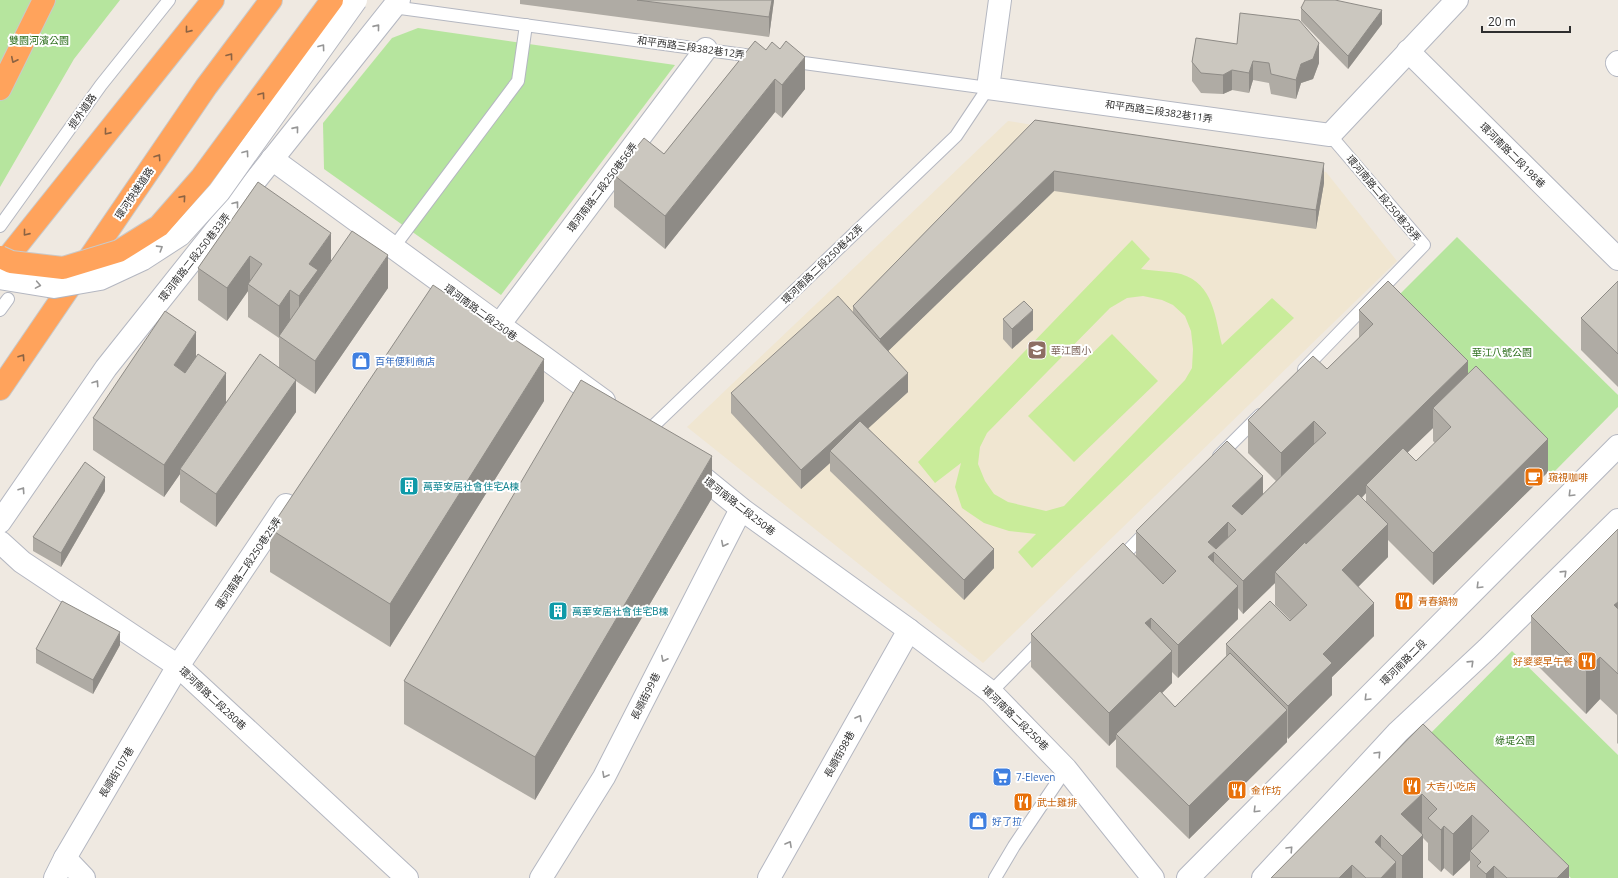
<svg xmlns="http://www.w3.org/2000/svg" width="1618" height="878" viewBox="0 0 1618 878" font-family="'Open Sans','Noto Sans TC',sans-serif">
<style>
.education{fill:#f0e6d1}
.green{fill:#b6e59e}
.pitch{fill:#c9ec9a;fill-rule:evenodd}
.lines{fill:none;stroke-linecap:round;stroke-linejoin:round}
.lane-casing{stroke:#b4b7c1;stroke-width:14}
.street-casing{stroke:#b4b7c1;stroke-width:24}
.secondary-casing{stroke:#b4b7c1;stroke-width:24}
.highway-casing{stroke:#c9c9c9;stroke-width:24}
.lane{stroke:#fff;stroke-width:12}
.street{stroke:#fff;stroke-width:22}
.secondary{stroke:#fff;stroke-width:22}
.highway{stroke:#ffa35c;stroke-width:22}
.street-bridge-casing{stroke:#b4b7c1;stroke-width:24;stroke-linecap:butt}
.highway-bridge-casing{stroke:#c9c9c9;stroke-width:24;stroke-linecap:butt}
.street-bridge{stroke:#fff;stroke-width:22}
.highway-bridge{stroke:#ffa35c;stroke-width:22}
.wall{fill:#afaba4;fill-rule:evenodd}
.shaded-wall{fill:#8e8b86}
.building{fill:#cbc7bf;stroke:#8e8b86;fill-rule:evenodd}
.oneway{stroke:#969696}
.oneway2{stroke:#8c6343}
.labels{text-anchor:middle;stroke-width:4;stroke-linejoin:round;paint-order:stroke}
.park-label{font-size:10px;fill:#2c6e1b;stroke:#fff}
.street-label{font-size:10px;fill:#2e2e2e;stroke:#fff}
.education-label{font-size:10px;fill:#785e54;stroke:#fff;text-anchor:start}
.shop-label{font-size:10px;fill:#366cbe;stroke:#fff;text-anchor:start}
.food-label{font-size:10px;fill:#c56008;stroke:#fff;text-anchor:start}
.culture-label{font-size:10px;fill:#0d838f;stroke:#fff;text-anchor:start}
</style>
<rect width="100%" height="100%" fill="#efe9e1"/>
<path class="education" d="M1008,121L1326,172L1397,261L983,663L687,427Z"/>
<g class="green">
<path d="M0,0H120L74,59L0,187Z"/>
<path d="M418,28L675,65L501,295L324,169L323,123L392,38Z"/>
<path d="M1457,237L1618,395V407L1552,474L1385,309Z"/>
<path d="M1512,651L1618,755V878H1571L1425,739L1417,747Z"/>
</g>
<g class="pitch">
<path d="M1132,240L1150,259L1141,269C1154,271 1169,271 1181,274C1214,284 1215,318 1222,345L1272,298L1294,318L1032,568L1018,552L1036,534L1009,531L984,523L962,508L955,487L961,463L935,483L918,462ZM1143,296L1162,300L1173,305L1185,316L1191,331L1193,349L1192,368L1185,380L1064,506L1046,511L1008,502L994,494L985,481L978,464L980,447L987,433L1110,308L1127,298Z"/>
<path d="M1112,334L1158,381L1074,462L1028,416Z"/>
</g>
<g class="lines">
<g class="lane-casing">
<g id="lane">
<path d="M393,7L759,57"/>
<path d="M0,226L101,85L169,0"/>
<path d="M393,248L518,81L526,25"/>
<path d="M0,310L8,299"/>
<path d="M1304,369L1424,245L1330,135"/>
<path d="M647,432L956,136L988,88L789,61"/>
<path d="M1219,456L1260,415"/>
<path d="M1118,561L1147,531"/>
<path d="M991,692L1041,641"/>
<path d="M995,878L1014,846L1066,769"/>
</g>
</g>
<g class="street-casing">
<g id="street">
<path d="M1000,0L988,88L1330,135L1457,0"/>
<path d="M1408,51L1618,259"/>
<path d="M1618,62L1617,63L1618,65"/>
<path d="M272,159L604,401"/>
<path d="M499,325L706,49"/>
<path d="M690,467L744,511L909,630L991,692L1066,769L1153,878"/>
<path d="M0,522L106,368L399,0"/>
<path d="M0,542L22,562L178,666L407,878"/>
<path d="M65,858L84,878"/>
<path d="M55,878L65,858L178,666L286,505"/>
<path d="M541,878L604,777L741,509"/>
<path d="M769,878L909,630"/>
</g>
</g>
<g class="secondary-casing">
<g id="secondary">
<path d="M1188,878L1618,446"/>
<path d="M1263,878L1398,732L1487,649L1618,520"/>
</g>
</g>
<g class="highway-casing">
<g id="highway">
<path d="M0,89L44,0"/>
<path d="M0,267L213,0"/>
<path d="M0,389L206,87L271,0"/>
</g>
</g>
<use href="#lane" class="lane"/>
<use href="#street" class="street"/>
<use href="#secondary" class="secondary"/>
<use href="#highway" class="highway"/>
<g class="street-bridge-casing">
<path id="street-bridge" d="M0,278L54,287L100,279L143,259L180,235L219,192L356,0"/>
</g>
<g class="highway-bridge-casing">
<path id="highway-bridge" d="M0,257L11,262L63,268L119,251L159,226L201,178L332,0"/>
</g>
<use href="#street-bridge" class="street-bridge"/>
<use href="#highway-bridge" class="highway-bridge"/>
</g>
<g class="wall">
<path d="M520,0H774L769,37L520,4Z"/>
<path d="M1301,8L1382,24L1348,69L1301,21Z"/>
<path d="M1196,38L1319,63L1313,79L1301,83L1296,99L1271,94L1269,83L1253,80L1249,93L1232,90L1223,94L1201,93L1192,81V62Z"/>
<path d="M755,41L805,89L782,118L775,112L665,249L614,207V175L664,154Z"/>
<path d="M1035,120L1324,183L1316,229L1054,191L888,351L908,392L868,428L994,568L964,600L830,471V463L801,489L731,413V393L853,313V306Z"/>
<path d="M258,182L331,261L388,288L315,394L296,381V412L216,527L180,502V474L164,497L93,450V418L196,356L226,402L279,367V338L248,317V291L227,321L198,300V268Z"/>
<path d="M1618,281V387L1581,350V318Z"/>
<path d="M1359,310L1468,374L1548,472L1433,585L1388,540V557L1358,587L1374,636L1332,677V695L1288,739L1287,737V742L1189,839L1116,767V739L1109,746L1031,667V634L1136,557V531L1263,495L1276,481L1248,453V420L1327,369L1359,338ZM1433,428V441L1435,443L1416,461L1407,452ZM1366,493V502L1362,498ZM1275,583V605L1291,621L1226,644V656L1175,707L1162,693L1172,683V672L1178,678L1238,619V608L1243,614Z"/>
<path d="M1003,319L1033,330L1012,349L1003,339Z"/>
<path d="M544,401L390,647L270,572V529Z"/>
<path d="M105,491L61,567L33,551V537Z"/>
<path d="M712,498L535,800L404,724V681Z"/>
<path d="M1618,529V744L1617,743V715L1600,699L1586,714L1531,659V616Z"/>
<path d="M120,645L93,694L36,663V649Z"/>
<path d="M1423,724L1569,878H1470V860L1453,876L1444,868L1441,872L1428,860V843L1423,838V878H1271Z"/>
</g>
<g class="shaded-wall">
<path d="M772,0H774L769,37V17Z"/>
<path d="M1382,10V24L1348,69V56Z"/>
<path d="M1319,43V63L1313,79L1301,83L1296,99V80L1301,64Z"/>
<path d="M805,57V89L782,118V85Z"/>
<path d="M1253,61V80L1249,93V73Z"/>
<path d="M1232,70V90L1223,94V75Z"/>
<path d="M775,79V112L665,249V216Z"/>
<path d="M1324,163V183L1316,229V210Z"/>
<path d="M1054,171V191L880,359V339Z"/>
<path d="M331,233V266L299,329V296L309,264Z"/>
<path d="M388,255V288L315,394V361Z"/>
<path d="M250,256V286L248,284V291L227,321V288Z"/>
<path d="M290,290V323L279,337V306Z"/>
<path d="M1033,310V330L1012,349V329Z"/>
<path d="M196,332V365L174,398V365Z"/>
<path d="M544,359V401L390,647V604Z"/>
<path d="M1468,361V393L1433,408V428L1370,489L1366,485V493L1280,578L1275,572V583L1243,614V581Z"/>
<path d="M226,373V405L180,469V474L164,497V465Z"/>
<path d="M908,373V392L837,457L830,451V463L801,489V470Z"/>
<path d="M296,380V412L216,527V494Z"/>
<path d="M1314,421V453L1281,486V453Z"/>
<path d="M1548,439V472L1433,585V553Z"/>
<path d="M712,456V498L535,800V757Z"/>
<path d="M1263,476V508L1236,530L1232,506Z"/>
<path d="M105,477V491L61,567V553Z"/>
<path d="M1228,522V555L1214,552V584L1208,590V542Z"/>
<path d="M1388,524V557L1342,603V570Z"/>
<path d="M994,549V568L964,600V580Z"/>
<path d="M1238,586V619L1178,678V645Z"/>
<path d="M1618,602V644L1614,605Z"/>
<path d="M1374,603V636L1332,677V695L1288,739V706L1323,654Z"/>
<path d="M1151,618V651L1145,623Z"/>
<path d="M120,632V645L93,694V680Z"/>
<path d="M1172,651V683L1119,736L1116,734V739L1109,746V713Z"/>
<path d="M1600,657V699L1586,714V671Z"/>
<path d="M1287,710V742L1189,839V806Z"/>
<path d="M1422,794V836L1401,814Z"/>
<path d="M1472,815V853L1470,851V860L1453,876V834Z"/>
<path d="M1444,826V868L1441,872V830Z"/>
<path d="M1381,835V878L1375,842Z"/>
<path d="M1423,835V878H1402V856Z"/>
<path d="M1396,862V878H1381Z"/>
<path d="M1352,865V878H1339Z"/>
<path d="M1494,866V878H1486V874Z"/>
<path d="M1569,866V878H1557Z"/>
</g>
<g class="building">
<path d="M637,0H772L769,17Z"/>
<path d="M1305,0H1335L1382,10L1348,56L1301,8Z"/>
<path d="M1240,13L1299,20L1319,43L1313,59L1301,64L1296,80L1271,74L1269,63L1253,61L1249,73L1232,70L1223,75L1201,73L1192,62L1196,38L1237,44Z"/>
<path d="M755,41L766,50L772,42L780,49L786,41L805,57L782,85L775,79L665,216L614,175L644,138L664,154Z"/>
<path d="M1035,120L1324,163L1316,210L1054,171L880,339L853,306Z"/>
<path d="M258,182L331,233L309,264L318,270L299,296L290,290L279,306L248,284L262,264L250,256L227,288L198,268Z"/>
<path d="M352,231L388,255L315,361L279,336Z"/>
<path d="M1388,281L1468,361L1243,581L1214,552L1208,557L1238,586L1178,645L1151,618L1145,623L1172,651L1109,713L1031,634L1123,543L1163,584L1176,571L1136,531L1227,441L1263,476L1232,506L1242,515L1313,445L1326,433L1314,421L1281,453L1248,420L1313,356L1327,369L1373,324L1359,310ZM1228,522L1236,530L1216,549L1208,542Z"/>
<path d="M1618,281V354L1581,318Z"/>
<path d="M433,285L544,359L390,604L270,529Z"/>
<path d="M838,296L908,373L801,470L731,393Z"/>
<path d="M1024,301L1033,310L1012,329L1003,319Z"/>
<path d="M165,311L196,332L174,365L185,373L198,354L226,373L164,465L93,418Z"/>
<path d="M260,354L296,380L216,494L180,469Z"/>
<path d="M1476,366L1548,439L1433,553L1366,485L1403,448L1416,461L1451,427L1433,408Z"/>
<path d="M581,380L712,456L535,757L404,681Z"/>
<path d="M860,421L994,549L964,580L830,451Z"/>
<path d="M85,462L105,477L61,553L33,537Z"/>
<path d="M1358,494L1388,524L1342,570L1374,603L1323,654L1332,663L1288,706L1226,644L1270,601L1290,621L1307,605L1275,572L1305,542L1306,544Z"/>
<path d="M1618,529V602L1614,605L1618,609V674L1600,657L1586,671L1531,616Z"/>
<path d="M62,601L120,632L93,680L36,649Z"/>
<path d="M1230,653L1287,710L1189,806L1116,734L1160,691L1175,707Z"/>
<path d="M1423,724L1569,866L1557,878H1507L1494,866L1486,874L1477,866L1481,862L1470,851L1489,831L1472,815L1453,834L1444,826L1441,830L1428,818L1437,809L1422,794L1401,814L1423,835L1402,856L1381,835L1375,842L1396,862L1381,878H1366L1352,865L1339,878H1271Z"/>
</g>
<defs><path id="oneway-chevron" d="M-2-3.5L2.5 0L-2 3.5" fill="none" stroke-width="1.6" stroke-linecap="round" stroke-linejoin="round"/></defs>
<g class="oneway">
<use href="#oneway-chevron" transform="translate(377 27) rotate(-51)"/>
<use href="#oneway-chevron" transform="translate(322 47) rotate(-54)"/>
<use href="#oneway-chevron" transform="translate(296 129) rotate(-51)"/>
<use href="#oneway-chevron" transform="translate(246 153) rotate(-54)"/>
<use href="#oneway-chevron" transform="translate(236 204) rotate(-52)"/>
<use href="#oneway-chevron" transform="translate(160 248) rotate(-32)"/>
<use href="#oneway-chevron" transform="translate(38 285) rotate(10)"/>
<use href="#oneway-chevron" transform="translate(96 383) rotate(-56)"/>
<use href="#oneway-chevron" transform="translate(22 490) rotate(-56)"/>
<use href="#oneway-chevron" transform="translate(1571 494) rotate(135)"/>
<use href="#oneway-chevron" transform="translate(724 544) rotate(117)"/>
<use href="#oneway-chevron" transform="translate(1564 573) rotate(-44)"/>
<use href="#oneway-chevron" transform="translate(1479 586) rotate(135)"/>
<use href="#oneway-chevron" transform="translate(664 659) rotate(117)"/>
<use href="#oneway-chevron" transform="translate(1471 663) rotate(-44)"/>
<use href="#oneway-chevron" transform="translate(1367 698) rotate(135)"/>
<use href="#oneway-chevron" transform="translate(859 718) rotate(-61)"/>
<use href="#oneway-chevron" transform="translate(1378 754) rotate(-47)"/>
<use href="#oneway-chevron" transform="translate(605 775) rotate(119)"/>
<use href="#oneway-chevron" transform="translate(1256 810) rotate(135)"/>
<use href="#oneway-chevron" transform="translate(789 844) rotate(-61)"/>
<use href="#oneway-chevron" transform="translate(1290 849) rotate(-47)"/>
</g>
<g class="oneway2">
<use href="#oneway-chevron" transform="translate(188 30) rotate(129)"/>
<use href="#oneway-chevron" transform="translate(230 56) rotate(-53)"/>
<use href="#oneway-chevron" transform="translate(14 60) rotate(116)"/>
<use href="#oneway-chevron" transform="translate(262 95) rotate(-54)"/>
<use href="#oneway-chevron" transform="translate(107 132) rotate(129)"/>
<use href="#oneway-chevron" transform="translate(158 157) rotate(-56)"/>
<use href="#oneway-chevron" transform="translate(183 198) rotate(-49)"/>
<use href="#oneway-chevron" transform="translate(26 233) rotate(129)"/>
<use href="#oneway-chevron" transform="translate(22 357) rotate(-56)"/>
</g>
<defs>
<g id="school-square" transform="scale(1)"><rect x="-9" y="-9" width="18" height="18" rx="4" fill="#8d6e63" stroke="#fff"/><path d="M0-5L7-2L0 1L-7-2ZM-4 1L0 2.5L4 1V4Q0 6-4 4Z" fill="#fff"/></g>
<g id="shop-square" transform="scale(1)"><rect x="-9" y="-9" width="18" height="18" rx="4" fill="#3f7fe0" stroke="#fff"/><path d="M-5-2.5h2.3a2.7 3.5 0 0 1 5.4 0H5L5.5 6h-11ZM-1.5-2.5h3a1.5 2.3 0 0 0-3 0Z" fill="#fff"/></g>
<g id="cafe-square" transform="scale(1)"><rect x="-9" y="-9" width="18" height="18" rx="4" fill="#e8710a" stroke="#fff"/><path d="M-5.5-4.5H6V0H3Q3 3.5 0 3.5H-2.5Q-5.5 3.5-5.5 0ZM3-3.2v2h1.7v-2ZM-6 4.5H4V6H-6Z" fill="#fff"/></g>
<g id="building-square" transform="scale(1)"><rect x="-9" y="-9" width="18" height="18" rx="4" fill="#0f9aa8" stroke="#fff"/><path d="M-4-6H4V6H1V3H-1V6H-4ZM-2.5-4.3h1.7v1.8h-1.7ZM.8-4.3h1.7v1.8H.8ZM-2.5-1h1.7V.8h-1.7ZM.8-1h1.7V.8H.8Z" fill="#fff"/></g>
<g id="restaurant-square" transform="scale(1)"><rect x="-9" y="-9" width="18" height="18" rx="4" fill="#e8710a" stroke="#fff"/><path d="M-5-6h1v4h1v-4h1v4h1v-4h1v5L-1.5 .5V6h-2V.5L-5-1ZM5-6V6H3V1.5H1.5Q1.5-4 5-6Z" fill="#fff"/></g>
<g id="supermarket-square" transform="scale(1)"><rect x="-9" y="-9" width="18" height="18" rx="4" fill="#3f7fe0" stroke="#fff"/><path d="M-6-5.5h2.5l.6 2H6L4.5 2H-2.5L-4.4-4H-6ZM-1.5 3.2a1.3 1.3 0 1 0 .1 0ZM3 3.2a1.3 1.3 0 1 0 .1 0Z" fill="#fff"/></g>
</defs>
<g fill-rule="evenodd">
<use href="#school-square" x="1037" y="350"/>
<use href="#shop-square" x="361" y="361"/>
<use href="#cafe-square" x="1534" y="477"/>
<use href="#building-square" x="409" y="486"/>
<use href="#restaurant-square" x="1404" y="601"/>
<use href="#building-square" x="558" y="611"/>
<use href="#restaurant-square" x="1587" y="661"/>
<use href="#supermarket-square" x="1002" y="777"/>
<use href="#restaurant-square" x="1412" y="786"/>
<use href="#restaurant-square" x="1237" y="790"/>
<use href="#restaurant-square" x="1023" y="802"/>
<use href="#shop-square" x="978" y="821"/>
</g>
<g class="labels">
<g class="park-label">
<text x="39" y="44">雙園河濱公園</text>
<text x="1502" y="356">華江八號公園</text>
<text x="1515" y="744">綠堤公園</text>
</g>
<g class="street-label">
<text transform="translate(691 47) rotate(8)" y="4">和平西路三段382巷12弄</text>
<text transform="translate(82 111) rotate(-55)" y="4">提外道路</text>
<text transform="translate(1159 111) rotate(8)" y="4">和平西路三段382巷11弄</text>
<text transform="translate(1513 155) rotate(45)" y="4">環河南路二段198巷</text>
<text transform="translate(602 187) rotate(-53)" y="4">環河南路二段250巷56弄</text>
<text transform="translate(134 193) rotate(-56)" y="4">環河快速道路</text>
<text transform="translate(1384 198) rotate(50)" y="4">環河南路二段250巷28弄</text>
<text transform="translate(194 257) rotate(-52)" y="4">環河南路二段250巷33弄</text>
<text transform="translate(822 264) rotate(-44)" y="4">環河南路二段250巷42弄</text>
<text transform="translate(481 312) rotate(36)" y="4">環河南路二段250巷</text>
<text transform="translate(740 506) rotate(38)" y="4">環河南路二段250巷</text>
<text transform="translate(248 563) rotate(-56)" y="4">環河南路二段250巷25弄</text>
<text transform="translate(1403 662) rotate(-45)" y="4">環河南路二段</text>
<text transform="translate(645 696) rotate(-63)" y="4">長順街99巷</text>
<text transform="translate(213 698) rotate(43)" y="4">環河南路二段280巷</text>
<text transform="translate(1016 718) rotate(44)" y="4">環河南路二段250巷</text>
<text transform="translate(839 754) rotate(-61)" y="4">長順街98巷</text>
<text transform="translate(116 772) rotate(-59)" y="4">長順街107巷</text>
</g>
<g class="education-label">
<text x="1051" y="354">華江國小</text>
</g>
<g class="shop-label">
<text x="375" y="365">百年便利商店</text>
<text x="1016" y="781">7-Eleven</text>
<text x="992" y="825">好了拉</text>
</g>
<g class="food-label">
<text x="1548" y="481">窺視咖啡</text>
<text x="1418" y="605">青春鍋物</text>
<text x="1573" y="665" text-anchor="end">好婆婆早午餐</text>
<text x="1426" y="790">大吉小吃店</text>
<text x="1251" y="794">金作坊</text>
<text x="1037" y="806">武士雞排</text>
</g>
<g class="culture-label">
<text x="423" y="490">萬華安居社會住宅A棟</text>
<text x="572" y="615">萬華安居社會住宅B棟</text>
</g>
</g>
<path d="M1482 26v6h88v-6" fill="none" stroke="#2e2e2e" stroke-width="2"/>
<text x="1488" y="26" font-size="12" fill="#2e2e2e" stroke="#ffffff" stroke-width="3" paint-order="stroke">20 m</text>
</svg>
